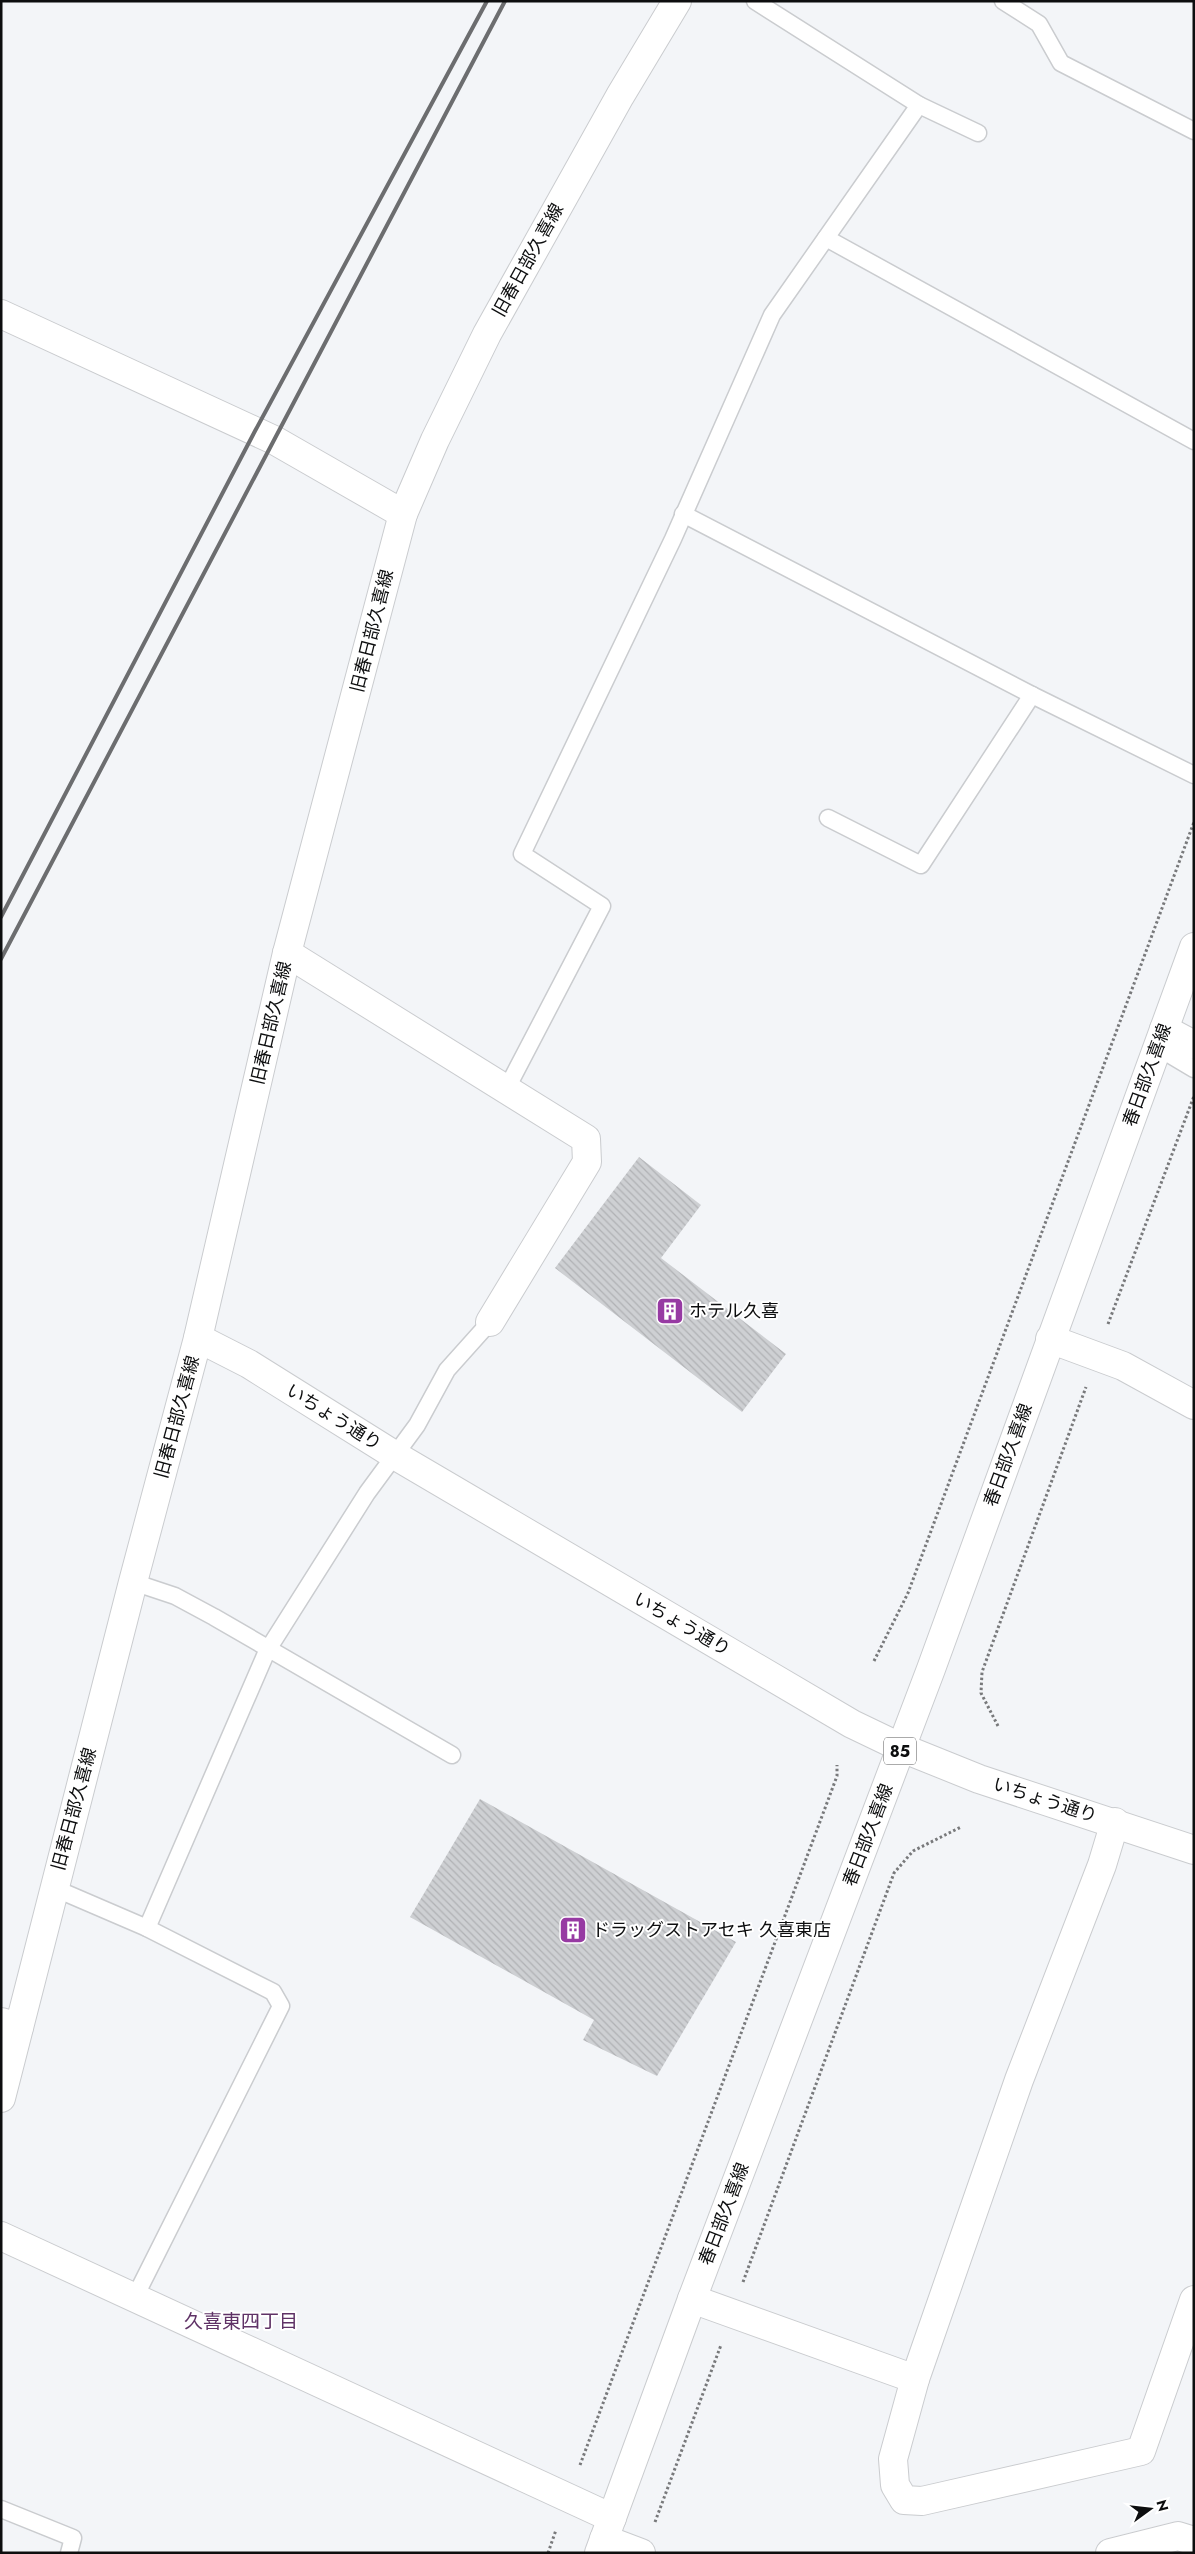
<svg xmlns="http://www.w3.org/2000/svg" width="1195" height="2554" viewBox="0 0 1195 2554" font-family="Jost,'Noto Sans JP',sans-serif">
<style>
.building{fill:url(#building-back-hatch)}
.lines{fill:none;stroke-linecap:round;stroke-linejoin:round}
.service-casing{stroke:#cacccf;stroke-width:19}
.minor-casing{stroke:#cacccf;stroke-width:30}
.tertiary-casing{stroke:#cacccf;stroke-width:30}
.primary-casing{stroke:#cacccf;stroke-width:30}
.path{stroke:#78797b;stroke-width:3;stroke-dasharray:2.5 2.5;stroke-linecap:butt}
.service{stroke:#fff;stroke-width:16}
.minor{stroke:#fff;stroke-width:28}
.tertiary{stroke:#fff;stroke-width:28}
.primary{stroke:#fff;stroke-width:28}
.rail{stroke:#6c6d6f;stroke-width:4}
.labels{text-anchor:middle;stroke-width:4;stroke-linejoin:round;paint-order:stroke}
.shield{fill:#fff;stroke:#565657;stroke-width:1}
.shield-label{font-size:16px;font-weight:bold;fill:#0d0e0f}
.street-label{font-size:18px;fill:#0d0e0f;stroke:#fff}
.poi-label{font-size:18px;fill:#0d0e0f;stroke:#fff;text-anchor:start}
.neighbourhood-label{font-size:19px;fill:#5f3266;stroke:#fff}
</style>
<defs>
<pattern id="building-back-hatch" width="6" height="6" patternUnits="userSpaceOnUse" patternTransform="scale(1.25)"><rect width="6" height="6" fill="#ced0d3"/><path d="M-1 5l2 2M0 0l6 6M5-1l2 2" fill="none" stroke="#b0b1b4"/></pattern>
</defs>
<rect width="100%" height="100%" fill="#f3f5f8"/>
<g class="building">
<path d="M639,1157L701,1205L661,1258L786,1354L742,1412L555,1268Z"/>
<path d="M480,1799L736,1942L657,2076L583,2040L594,2020L410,1917Z"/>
</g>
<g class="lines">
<g class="service-casing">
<g id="service">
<path d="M755,1L919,105L978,133"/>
<path d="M1003,1L1039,24L1061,63L1194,131"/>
<path d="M826,238L1194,441"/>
<path d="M683,514L1032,695L1194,775"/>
<path d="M828,818L921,865L1032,695"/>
<path d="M1157,1047L1194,1069"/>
<path d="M507,1088L602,906L522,854L673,539L772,315L919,105"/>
<path d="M133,1582L175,1596L214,1617L452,1755"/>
<path d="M54,1888L147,1928L273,1992L281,2006L135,2297"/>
<path d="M147,1928L267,1651L367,1493L417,1425L447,1370L490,1322"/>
<path d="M1,2509L73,2538L69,2553"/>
</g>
</g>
<g class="minor-casing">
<g id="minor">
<path d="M1,314L274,440L403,514"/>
<path d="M287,953L586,1139L587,1162L490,1322"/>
<path d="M1164,1029L1194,1045"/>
<path d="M1050,1339L1123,1366L1194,1405"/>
<path d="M1115,1822L1102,1865L1019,2080L915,2379L893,2459L895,2485L904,2500L922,2501L1141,2451L1194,2300"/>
<path d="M1,2022L19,2027"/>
<path d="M1,2236L612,2518"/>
<path d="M692,2299L915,2379"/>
<path d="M604,2539L641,2553"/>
<path d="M1110,2553L1178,2536L1194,2541"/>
</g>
</g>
<g class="tertiary-casing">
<g id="tertiary">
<path d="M198,1338L249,1364L396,1456L852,1724L902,1748L979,1779L1194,1850"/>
<path d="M1,2098L133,1582L198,1338L287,953L403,514L435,440L487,334L620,96L677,1"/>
</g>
</g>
<g class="primary-casing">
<path id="primary" d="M599,2553L692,2299L931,1669L1194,947"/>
</g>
<g class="path">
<path d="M1108,1324L1194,1096"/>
<path d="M874,1661L908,1593L1194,822"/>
<path d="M998,1726L981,1693L982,1672L1086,1387"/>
<path d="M743,2282L894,1873L913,1851L961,1827"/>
<path d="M580,2465L837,1776V1765"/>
<path d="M655,2522L721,2345"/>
<path d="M548,2553L556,2530"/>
</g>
<use href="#service" class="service"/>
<use href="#minor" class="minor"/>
<use href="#tertiary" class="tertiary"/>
<use href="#primary" class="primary"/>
<g class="rail">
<path d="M1,917L255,431L487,1"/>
<path d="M1,959L505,1"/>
</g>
</g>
<defs>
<g id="building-square" transform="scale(1.4375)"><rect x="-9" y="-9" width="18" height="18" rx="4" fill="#973aa3" stroke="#fff"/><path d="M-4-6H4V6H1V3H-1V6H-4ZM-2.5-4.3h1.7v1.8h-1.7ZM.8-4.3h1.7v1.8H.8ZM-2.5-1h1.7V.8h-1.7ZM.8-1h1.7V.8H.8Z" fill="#fff"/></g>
</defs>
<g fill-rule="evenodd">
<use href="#building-square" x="670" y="1311"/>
<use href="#building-square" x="573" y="1930"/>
</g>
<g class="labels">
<rect class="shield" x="884" y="1737.5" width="32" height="27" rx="4"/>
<g class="shield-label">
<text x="900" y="1757">85</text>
</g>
<g class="street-label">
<text transform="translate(528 260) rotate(-61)" y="6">旧春日部久喜線</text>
<text transform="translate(372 631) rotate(-76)" y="6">旧春日部久喜線</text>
<text transform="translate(271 1023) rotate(-77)" y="6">旧春日部久喜線</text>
<text transform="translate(1147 1075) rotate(-70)" y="6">春日部久喜線</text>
<text transform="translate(177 1417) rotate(-75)" y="6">旧春日部久喜線</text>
<text transform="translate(334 1417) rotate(32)" y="6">いちょう通り</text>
<text transform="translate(1008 1455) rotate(-70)" y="6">春日部久喜線</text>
<text transform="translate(682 1624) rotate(30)" y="6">いちょう通り</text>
<text transform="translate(1045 1800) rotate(18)" y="6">いちょう通り</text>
<text transform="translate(74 1809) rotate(-75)" y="6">旧春日部久喜線</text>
<text transform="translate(868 1835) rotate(-69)" y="6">春日部久喜線</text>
<text transform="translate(724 2214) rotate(-69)" y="6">春日部久喜線</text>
</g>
<g class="poi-label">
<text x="689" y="1317">ホテル久喜</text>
<text x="592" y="1936">ドラッグストアセキ 久喜東店</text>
</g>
<g class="neighbourhood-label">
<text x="241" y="2328">久喜東四丁目</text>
</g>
</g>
<rect width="1195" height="2554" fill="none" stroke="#0d0e0f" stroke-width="5"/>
<g transform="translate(1150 2509) rotate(75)" stroke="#ffffff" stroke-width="4" paint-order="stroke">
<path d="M0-4L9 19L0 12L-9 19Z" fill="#0d0e0f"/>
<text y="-8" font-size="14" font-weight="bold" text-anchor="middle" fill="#0d0e0f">N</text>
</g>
</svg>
